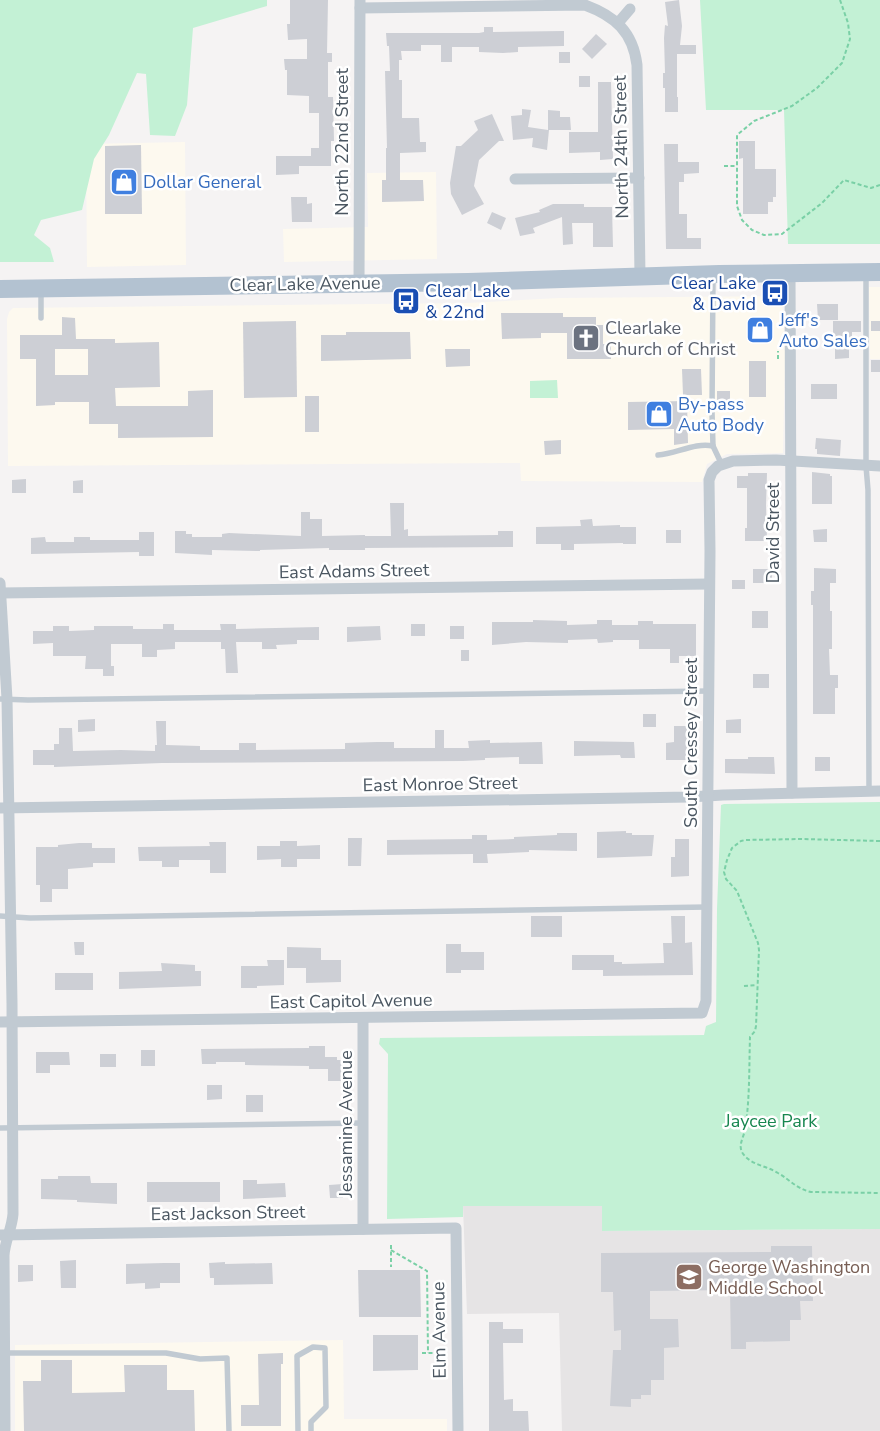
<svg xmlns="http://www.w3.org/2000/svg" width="880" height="1431" viewBox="0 0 880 1431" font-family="'Nunito Sans',sans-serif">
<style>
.commercial{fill:#fdf9ef}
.education{fill:#e6e4e5}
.green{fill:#c3f1d5}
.building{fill:#cdcfd5;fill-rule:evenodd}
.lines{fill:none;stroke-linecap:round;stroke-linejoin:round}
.path{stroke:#7ad0a6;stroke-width:2;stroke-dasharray:4 2.5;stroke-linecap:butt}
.lane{stroke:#c1cad2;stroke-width:5.5}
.street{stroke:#c1cad2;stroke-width:11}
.primary{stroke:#b3c2d1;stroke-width:18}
.labels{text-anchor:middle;stroke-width:5;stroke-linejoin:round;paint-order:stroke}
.street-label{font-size:18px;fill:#4a5661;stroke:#fff}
.shop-label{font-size:18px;fill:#366cbe;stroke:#fff;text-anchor:start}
.transit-label{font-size:18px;fill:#164399;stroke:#fff;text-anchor:end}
.worship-label{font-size:18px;fill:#5b616d;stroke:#fff;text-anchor:start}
.park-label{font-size:18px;fill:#17864f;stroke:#fff}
.education-label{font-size:18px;fill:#785e54;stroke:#fff;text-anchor:start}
</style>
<rect width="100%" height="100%" fill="#f5f3f3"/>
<g class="commercial">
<path d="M185,142L186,265L87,267L86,144Z"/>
<path d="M436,172L437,259L284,262L283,229L368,227L367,173Z"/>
<path d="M869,287H880V359H870Z"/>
<path d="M782,296L785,352L783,453L727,454L707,464L702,482L521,481L520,463L8,466L7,319L9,312L13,308L467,303L559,298Z"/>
<path d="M343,1340L344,1419H447V1431H15V1345Z"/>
</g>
<path class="education" d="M463,1206H602V1231L880,1229V1431H562L559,1313L467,1314Z"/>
<g class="green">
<path d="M0,0H267V6L193,28L187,105L175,136L150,135L146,74L137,73L109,135L94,159L82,210L41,220L34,235L50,248L54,262H0Z"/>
<path d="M700,0H880V244H788L784,110H706Z"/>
<path d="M557,380L558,398H530V381Z"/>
<path d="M880,802V1229L602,1231V1206H463V1217L387,1219L388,1054L379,1044L380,1038L704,1035L706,1026L716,1022L717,909L721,805L724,804Z"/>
</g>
<g class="building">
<path d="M290,0H328L327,53H332V62H328V97H333L334,141H331V166H299V174L276,175V156H311V148H319V113H309V96L287,95V70H285L284,59H307V39L288,40L287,24H290Z"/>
<path d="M679,0L682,26L680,45H696V54H677V97H678V112H665V88H663V73H665L664,38L665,25L668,26L665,2Z"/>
<path d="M484,27H493V32L564,31V46L518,47V52L503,53L479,52V47H452V62H441V45H421V51H401L402,60H399V80H402V118H419L420,142H426V152L400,153V180H423L424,201L382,202V180H386V148H387L385,71H390L389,46H387L386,33H479L484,32Z"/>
<path d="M596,34L607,44L592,59L582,49Z"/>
<rect x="559" y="52" width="11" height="11"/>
<rect x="579" y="76" width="11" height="11"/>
<path d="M598,82H611L613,159L600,160V152L569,153V132H598Z"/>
<path d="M522,109L531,110L528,127L548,130V110L560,111V117H570L571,130H549L547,150L532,147L533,138L513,140L511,116L522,115Z"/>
<path d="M492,114L504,141H499L479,160L474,186L484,204L462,215L451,194L450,183L456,146H461L478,130L474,121Z"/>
<path d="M739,141H755V169H776V197H773V202H768V214H743V158L739,159Z"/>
<path d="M664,144H678V162H699V173L684,174V182H679V214H687V238H701V249H666Z"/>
<path d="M141,145L142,214H105V146Z"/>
<path d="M291,197H307V204L312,203V222H292Z"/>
<path d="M553,204H584V207H612L613,247H593V223H572L573,244L563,245L562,217L533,228L535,233L520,236L515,218L540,212L539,210Z"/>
<path d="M492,212L506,218L501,230L487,223Z"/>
<path d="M817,304H838V320H818Z"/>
<path d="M501,313H563V317H596V325H603V344H611V359H567V333H541V338L502,339Z"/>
<path d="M62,317L75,318L76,339H115V343L159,342L160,387L115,388L116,406H188V391L213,390V437L118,438V424H89V402H55V405L36,406V359H20V335H62ZM55,349H88V375H55Z"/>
<path d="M296,321L297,397L244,398L243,322Z"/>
<path d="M833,321H861V332H852V344H849V358L835,359V344H833Z"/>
<rect x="871" y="321" width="9" height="10"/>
<rect x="752" y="324" width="17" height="14"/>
<path d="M346,332H410L411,359L321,361V335H346Z"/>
<path d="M445,349H470V366L446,367Z"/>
<rect x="871" y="360" width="9" height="12"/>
<rect x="749" y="361" width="17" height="36"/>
<path d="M682,369H701L702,395H683Z"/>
<rect x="811" y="384" width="26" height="15"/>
<rect x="717" y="391" width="13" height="12"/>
<rect x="305" y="396" width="14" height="36"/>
<path d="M687,401L688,443L674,445V429L628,430V402Z"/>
<path d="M816,438L841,440L840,456L817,454V449H815Z"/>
<path d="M561,440V454L545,455L544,441Z"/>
<path d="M812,472L830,474V476H832V504H812Z"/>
<path d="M748,473H767L766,505L767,541H745V528H747V488H737V476H748Z"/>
<path d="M26,479V493H12V480Z"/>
<path d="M83,480V493H73V481Z"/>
<path d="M390,503H404V530L408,529V536L498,535V531H513V547L365,548V550H329V548L260,550V551L212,550V555L175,553V531H186V534H192V537H222V534L229,533L301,536V512H310V519H322V536L365,535V536H391Z"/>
<path d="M592,519L593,526L620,525V527H636V544H623V543L574,544V550H561V544H536V527L581,526L580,520Z"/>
<path d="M827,529V542H814L813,530Z"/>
<rect x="666" y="530" width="15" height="13"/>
<path d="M139,532H154V556H139V552L31,554V538L45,537L46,542H74V537H90V540H139Z"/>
<path d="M814,568L836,569V583H830V611H832V649H829L830,675H838V688H835V714H813V605H811V591H814Z"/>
<rect x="753" y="569" width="19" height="14"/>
<rect x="732" y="580" width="13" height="9"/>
<rect x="752" y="611" width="16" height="17"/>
<path d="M533,620L567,621V625L597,624V620H612V625H638V621H653V624H696V656H679V663H670V649H639V640H613V642L598,643L597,639L568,640V643L526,642L492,645V622H533Z"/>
<path d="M163,624H174V630H221L220,624H236V629L319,627V640H297V644L276,645L277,649H262V642H236L238,673H226L225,649H221V642H175V649L157,650V657H142V644H111V666H114V676H103V669H85L86,656H53V643L33,644V631H53V626H69V631L94,630V626H133V629H163Z"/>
<rect x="411" y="624" width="14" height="12"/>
<path d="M380,626L381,640L347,642V627Z"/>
<rect x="450" y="626" width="14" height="13"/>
<rect x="461" y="650" width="8" height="11"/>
<rect x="753" y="674" width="16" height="14"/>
<rect x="643" y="714" width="13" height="13"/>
<path d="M95,719V731L78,732V720Z"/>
<path d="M741,719V733H726V720Z"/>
<path d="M156,721H166V745L200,746V750H239V743H256V750L345,749V743L377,742H394V748H435V730H444V748H469L468,741L490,740V743L542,742L543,764H519V757L485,758V760L463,761L162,763L54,767V765H33V750H54V744H59V728H72L73,751L121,750L155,751V745H157Z"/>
<path d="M674,726H690L691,760H666V743L674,742Z"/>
<path d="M574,741L634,742L635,758H621L620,755L574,756Z"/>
<path d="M748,757H774L775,774L725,773V759H748Z"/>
<rect x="815" y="757" width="15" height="14"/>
<path d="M626,831V833H632V835H654L652,856L597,858V832Z"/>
<path d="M557,833H577V851L529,850V852L487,854L488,863H473V854L387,855V840L472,839V835H487V840L514,839V837L557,835Z"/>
<path d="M348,838H362L361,866H348Z"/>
<path d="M675,839H689V876L671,877V857H675Z"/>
<path d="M280,841H297V846L320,845V859H297V867H281V859L257,860V846H280Z"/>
<path d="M209,842H226V873H210V860H179V867H162V861H139L138,847L210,846Z"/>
<path d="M79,843H92V848H115V863H93V867L68,869V889H52V902H40V885H36V847H58V845Z"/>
<rect x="531" y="916" width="31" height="21"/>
<path d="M671,916H685V943L692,942L693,975L603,976V970H572V955H614V962H622V964L664,963L663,943H672Z"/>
<path d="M74,942H84V955H75Z"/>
<path d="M446,944H461V952H484V970H461V973H446Z"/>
<path d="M287,947L321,948V960H341V982L306,983V968H287Z"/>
<path d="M267,960H284V985L257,986V988H241V966H268Z"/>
<path d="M161,963L195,965V971H201V986L119,989V972L162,971Z"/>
<rect x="55" y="973" width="38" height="17"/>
<path d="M309,1046H325V1057H337V1060H344L343,1081H328V1069H309V1066L245,1065V1062H216V1064H202L201,1049L309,1048Z"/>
<rect x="141" y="1050" width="14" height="16"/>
<path d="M36,1052H69L70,1065H50V1073H36Z"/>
<rect x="100" y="1054" width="16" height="13"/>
<path d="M207,1085H222V1099L207,1100Z"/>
<rect x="246" y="1095" width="17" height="17"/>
<path d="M58,1176H90L91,1183H117V1204L77,1202V1200L41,1199V1179H58Z"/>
<path d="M243,1180H257V1184L285,1183L286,1197L243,1199Z"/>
<rect x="147" y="1182" width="73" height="20"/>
<path d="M343,1184V1198H330L329,1185Z"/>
<path d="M771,1246H812L813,1301H800L801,1320H790V1341L746,1342V1349H731L730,1290L650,1291V1319H678L679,1347L664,1348V1380H651V1395H641V1399H631V1407L610,1406L613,1350H621V1330L614,1331L613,1292H601V1253L771,1252Z"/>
<path d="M76,1260V1288H61L60,1261Z"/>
<path d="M225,1262V1264L272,1263L273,1284L214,1285V1278H210L209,1263Z"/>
<path d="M164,1263H180V1283H160V1288L145,1289V1283L126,1284V1264Z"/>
<path d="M18,1265H33V1281L18,1282Z"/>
<path d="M358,1270H420L421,1317H359Z"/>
<path d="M489,1322H503V1329H523V1343H503L504,1400L513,1399V1411H528L529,1431H489Z"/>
<path d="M373,1335H418V1370L373,1371Z"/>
<path d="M283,1353V1364H281V1426H241V1405H259L258,1354Z"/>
<path d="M41,1360H72V1393L125,1392L124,1365H167V1390H194L195,1431H24L23,1381H41Z"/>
</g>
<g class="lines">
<g class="path">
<path d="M840,0L848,23L850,39L842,63L817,88L792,106L754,121L737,135V206L742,220L752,230L764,235L782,234L822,203L844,180L871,188L880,185"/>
<path d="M724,166H737"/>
<path d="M778,359V351"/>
<path d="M880,841L802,839L745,840L741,841L732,848L727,860L724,872L726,879L737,891L758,943L759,950L756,1026L755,1031L750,1037C749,1067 750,1099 745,1130C743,1139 737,1147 744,1155C752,1165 767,1166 778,1173C790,1180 797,1189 811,1192L880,1193"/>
<path d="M744,986L757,985"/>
<path d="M391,1245V1267"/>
<path d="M391,1250L427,1271L428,1353"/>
<path d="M422,1353H447"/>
</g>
<g class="lane">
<path d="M866,275V466L868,490L869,791"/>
<path d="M713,276L712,412L713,446L722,465"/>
<path d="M41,290V318"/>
<path d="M658,455C676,454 695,442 713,446"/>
<path d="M0,699L28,700L709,691"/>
<path d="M0,916L30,918L707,907"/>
<path d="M0,1128L363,1123"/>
<path d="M5,1353H166L200,1359L227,1358L229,1431"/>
<path d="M298,1431L297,1356L313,1347L325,1348L326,1407L311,1422V1431"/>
</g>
<g class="street">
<path d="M360,8L585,5C615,16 633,32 637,65L640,276"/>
<path d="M618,23L630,9"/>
<path d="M515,179L639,178"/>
<path d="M790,273L792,793"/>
<path d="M359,283L360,0"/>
<path d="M0,583L7,699L12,1003L13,1214C12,1228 5,1241 4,1255L5,1431"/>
<path d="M0,593L709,584"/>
<path d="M0,808L690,797L723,795L880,791"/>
<path d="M363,1019V1229"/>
<path d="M0,1022L702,1013L706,1001L710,551L709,480L712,472L718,466L733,461L776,460L880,466"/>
<path d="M1,1235L456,1228L458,1431"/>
</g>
<path class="primary" d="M0,289L468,282L719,274L880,272"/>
</g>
<defs>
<g id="shop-square" transform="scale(1.4375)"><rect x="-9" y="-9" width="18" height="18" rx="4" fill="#3f7fe0" stroke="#fff"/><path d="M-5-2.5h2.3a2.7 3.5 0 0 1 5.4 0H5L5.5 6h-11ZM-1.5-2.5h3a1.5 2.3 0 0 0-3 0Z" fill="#fff"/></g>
<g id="bus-square" transform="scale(1.4375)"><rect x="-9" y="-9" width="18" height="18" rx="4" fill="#1a4fb4" stroke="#fff"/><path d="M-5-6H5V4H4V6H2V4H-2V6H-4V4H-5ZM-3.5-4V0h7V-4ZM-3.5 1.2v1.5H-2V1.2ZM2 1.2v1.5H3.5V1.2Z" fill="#fff"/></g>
<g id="church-square" transform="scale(1.4375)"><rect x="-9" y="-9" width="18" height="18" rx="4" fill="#6b7280" stroke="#fff"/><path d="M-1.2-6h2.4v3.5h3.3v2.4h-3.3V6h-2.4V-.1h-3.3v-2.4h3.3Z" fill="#fff"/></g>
<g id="school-square" transform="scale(1.4375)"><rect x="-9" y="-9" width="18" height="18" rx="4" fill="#8d6e63" stroke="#fff"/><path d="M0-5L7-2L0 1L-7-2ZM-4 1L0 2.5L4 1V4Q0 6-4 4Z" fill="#fff"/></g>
</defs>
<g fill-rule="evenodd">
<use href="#shop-square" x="124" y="182"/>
<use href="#bus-square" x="775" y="293"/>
<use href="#bus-square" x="406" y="301"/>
<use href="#shop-square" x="760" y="330"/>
<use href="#church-square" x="586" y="338"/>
<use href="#shop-square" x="659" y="414"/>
<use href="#school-square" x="689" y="1277"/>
</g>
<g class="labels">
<g class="street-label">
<text transform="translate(342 142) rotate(-90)" y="6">North 22nd Street</text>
<text transform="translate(621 147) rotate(-91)" y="6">North 24th Street</text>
<text transform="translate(305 284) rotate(-1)" y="6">Clear Lake Avenue</text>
<text transform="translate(773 533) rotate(-90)" y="6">David Street</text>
<text transform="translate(354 571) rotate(-1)" y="6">East Adams Street</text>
<text transform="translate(691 743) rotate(-90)" y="6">South Cressey Street</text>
<text transform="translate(440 784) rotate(-1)" y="6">East Monroe Street</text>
<text transform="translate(351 1001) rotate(-1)" y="6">East Capitol Avenue</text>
<text transform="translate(346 1124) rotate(-90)" y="6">Jessamine Avenue</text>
<text transform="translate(228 1213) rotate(-1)" y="6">East Jackson Street</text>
<text transform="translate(439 1330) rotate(-91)" y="6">Elm Avenue</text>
</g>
<g class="shop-label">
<text x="143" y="188">Dollar General</text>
<text x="779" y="326">Jeff's<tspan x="779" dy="21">Auto Sales</tspan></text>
<text x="678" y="410">By-pass<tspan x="678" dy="21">Auto Body</tspan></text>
</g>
<g class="transit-label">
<text x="756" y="289">Clear Lake<tspan x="756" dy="21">&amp; David</tspan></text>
<text x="425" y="297" text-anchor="start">Clear Lake<tspan x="425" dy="21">&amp; 22nd</tspan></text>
</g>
<g class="worship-label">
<text x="605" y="334">Clearlake<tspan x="605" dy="21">Church of Christ</tspan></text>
</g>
<g class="park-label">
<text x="771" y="1127">Jaycee Park</text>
</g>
<g class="education-label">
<text x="708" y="1273">George Washington<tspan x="708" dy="21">Middle School</tspan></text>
</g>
</g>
</svg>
